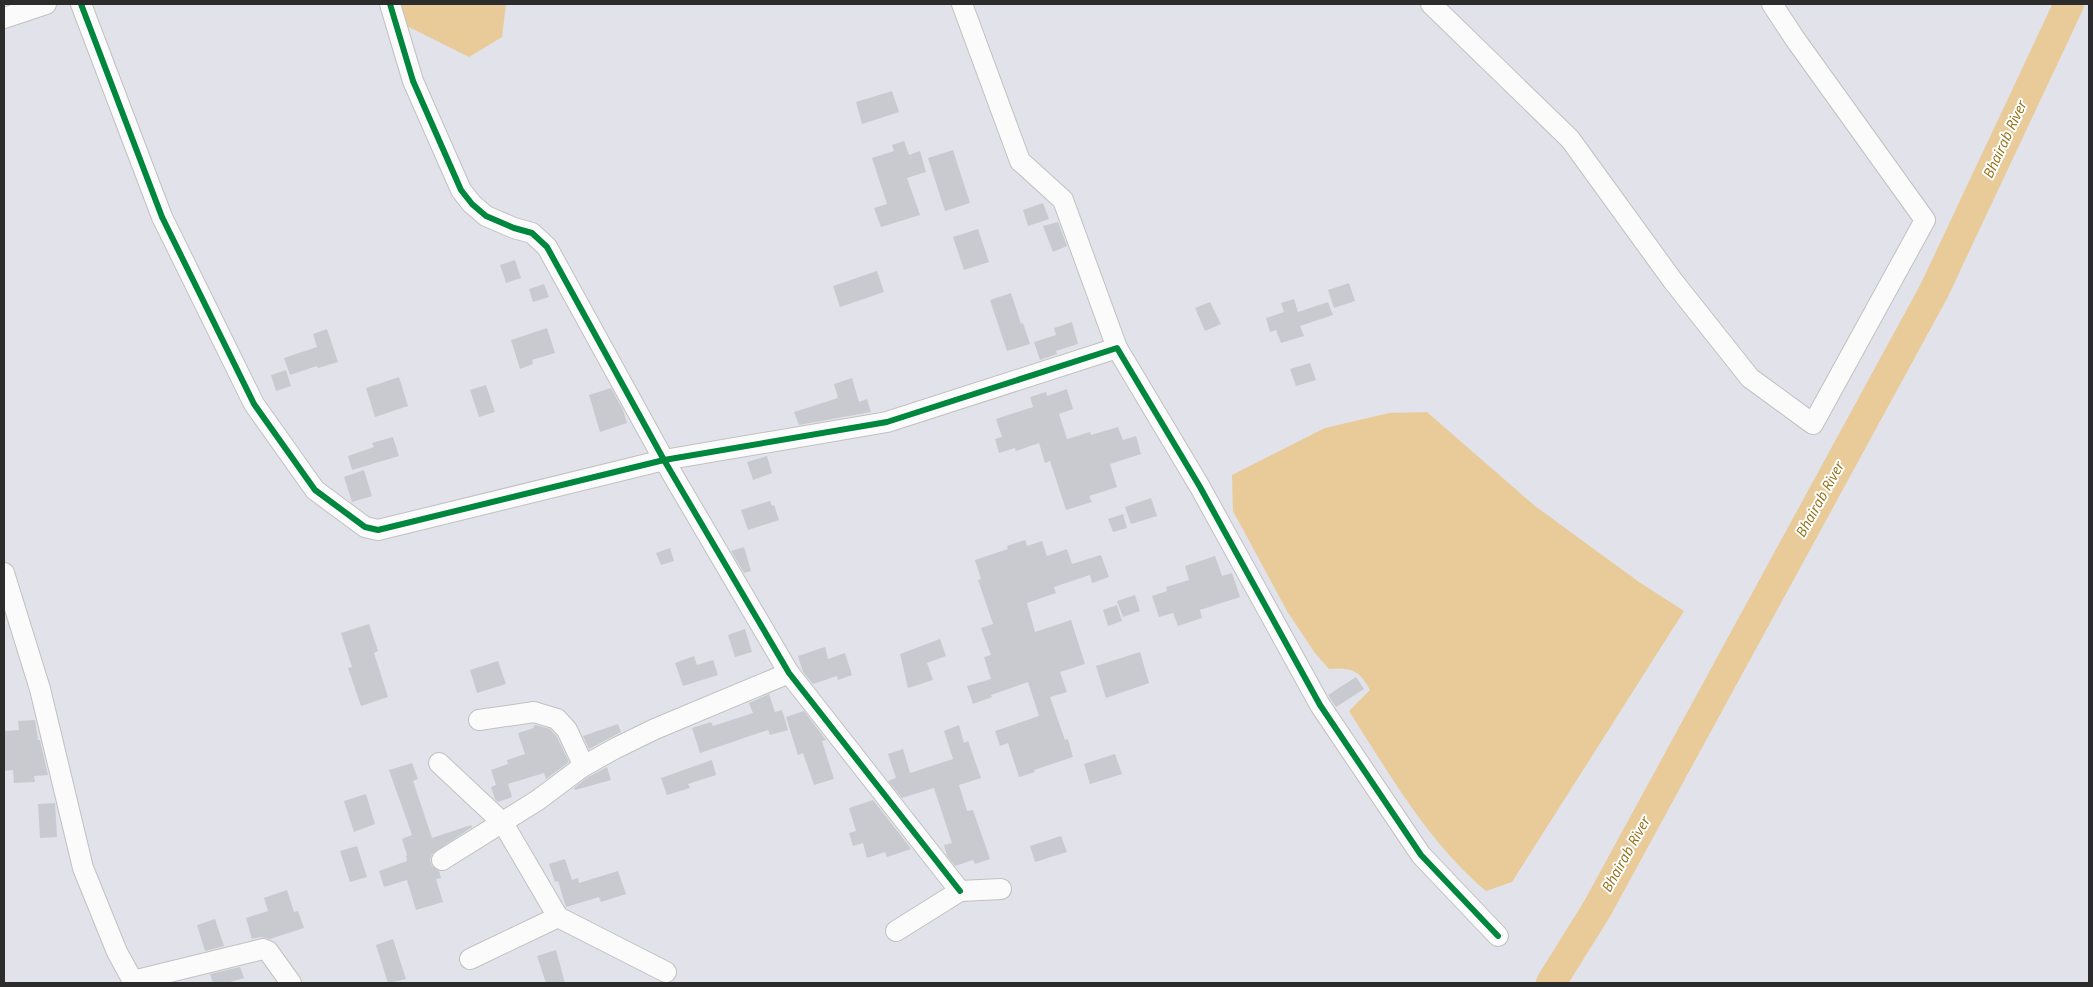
<svg xmlns="http://www.w3.org/2000/svg" width="2093" height="987" viewBox="0 0 2093 987" font-family="'Open Sans',sans-serif">
<style>
.water{fill:#e8cb99}
.lines{fill:none;stroke-linecap:round;stroke-linejoin:round}
.river{stroke:#e8cb99;stroke-width:30}
.building{fill:#c9c9d0}
.street-casing{stroke:#c1c1c2;stroke-width:22}
.street{stroke:#fbfbfc;stroke-width:20}
.cycleway-casing{stroke:#fff;stroke-width:9}
.cycleway{stroke:#00873e;stroke-width:6}
.labels{text-anchor:middle;stroke-width:4;stroke-linejoin:round;paint-order:stroke}
.water-label{font-size:14px;font-style:italic;fill:#936f12;stroke:#fff}
</style>
<rect width="100%" height="100%" fill="#e2e2ea"/>
<g class="water">
<path d="M400,4H506L502,37L469,57L405,25Z"/>
<path d="M1427,412L1535,506L1639,582L1684,611L1512,882L1486,891C1428,842 1390,775 1349,711L1370,690C1359,669 1351,668 1329,669L1315,653L1287,611L1233,511L1232,475L1325,428L1389,413Z"/>
</g>
<g class="lines">
<path class="river" d="M1551,983L1597,909L1934,291L2069,4"/>
</g>
<g class="building">
<path d="M892,91L899,112L862,124L856,102Z"/>
<path d="M904,141L909,155L920,151L926,172L907,178L920,215L881,227L874,208L887,204L872,158L894,151L892,145Z"/>
<path d="M953,150L970,203L945,211L928,158Z"/>
<path d="M1043,203L1049,219L1028,226L1023,210Z"/>
<path d="M1058,222L1067,246L1053,252L1043,226Z"/>
<path d="M978,229L989,262L964,270L953,237Z"/>
<path d="M515,260L521,278L506,283L500,265Z"/>
<path d="M877,271L884,292L840,307L833,286Z"/>
<path d="M1349,283L1355,301L1334,308L1328,290Z"/>
<path d="M544,284L549,297L533,302L529,289Z"/>
<path d="M1011,293L1021,324L1023,323L1030,344L1007,351L990,300Z"/>
<path d="M1294,299L1298,312L1328,302L1333,315L1300,326L1304,336L1281,343L1276,330L1270,332L1266,318L1284,312L1281,303Z"/>
<path d="M1210,302L1221,324L1205,331L1195,308Z"/>
<path d="M1072,322L1078,344L1056,351L1057,354L1040,360L1034,342L1056,335L1054,328Z"/>
<path d="M547,328L555,353L532,360L533,364L520,369L511,340Z"/>
<path d="M327,329L338,362L318,368L317,366L290,375L284,358L317,347L313,334Z"/>
<path d="M1310,363L1316,380L1296,386L1290,369Z"/>
<path d="M286,370L291,386L276,391L271,375Z"/>
<path d="M399,377L408,406L375,417L366,388Z"/>
<path d="M852,378L859,402L867,399L871,412L799,425L794,412L838,398L834,384Z"/>
<path d="M486,385L495,412L479,417L470,390Z"/>
<path d="M611,388L623,410L627,423L600,432L589,395Z"/>
<path d="M1067,389L1073,409L1059,414L1067,439L1090,432L1091,435L1118,427L1123,440L1136,436L1141,454L1110,464L1117,487L1089,496L1092,502L1066,510L1050,461L1045,463L1039,443L1016,451L1015,448L999,453L995,439L1002,437L996,419L1033,407L1030,397L1046,392L1047,396Z"/>
<path d="M393,437L399,456L352,470L348,456L374,447L372,443Z"/>
<path d="M767,456L772,473L753,480L747,462Z"/>
<path d="M364,470L372,496L352,502L344,477Z"/>
<path d="M1151,498L1157,516L1131,524L1125,507Z"/>
<path d="M770,501L772,506L774,505L779,520L748,530L741,510Z"/>
<path d="M1123,514L1127,528L1113,532L1108,519Z"/>
<path d="M1025,540L1027,546L1042,541L1047,556L1067,549L1072,564L1101,555L1109,577L1092,583L1090,575L1054,587L1056,593L1027,603L1035,632L1071,620L1085,664L1060,672L1067,692L1050,697L1065,740L1068,739L1073,757L1034,770L1035,772L1019,777L1008,743L1000,746L995,731L1039,716L1028,682L991,695L992,697L973,704L967,686L991,679L984,657L991,655L981,628L993,624L978,580L981,579L975,560L1008,549L1007,546Z"/>
<path d="M744,547L751,571L744,573L731,551Z"/>
<path d="M670,548L674,561L661,565L656,553Z"/>
<path d="M1215,556L1222,576L1232,573L1240,597L1200,610L1202,618L1178,626L1173,613L1159,617L1152,596L1167,591L1166,587L1189,580L1185,566Z"/>
<path d="M1135,595L1140,611L1123,617L1117,601Z"/>
<path d="M1117,605L1122,621L1108,626L1103,610Z"/>
<path d="M369,624L378,651L374,653L388,697L361,706L348,668L352,667L341,633Z"/>
<path d="M745,629L752,652L735,657L728,635Z"/>
<path d="M940,639L946,656L927,663L933,680L908,688L900,654Z"/>
<path d="M825,647L828,659L845,653L852,675L838,680L837,676L813,684L803,672L798,656Z"/>
<path d="M1140,652L1149,683L1106,698L1096,666Z"/>
<path d="M694,656L697,665L713,660L718,675L683,686L675,663Z"/>
<path d="M498,661L506,684L477,693L470,670Z"/>
<path d="M1356,677L1364,689L1336,707L1328,695Z"/>
<path d="M769,694L775,712L782,710L788,730L770,735L768,730L700,753L692,728L711,722L713,726L753,713L749,703Z"/>
<path d="M804,711L826,740L822,741L834,779L814,785L803,753L798,755L786,717Z"/>
<path d="M35,720L38,740H40L48,775L34,776L35,782L14,783L13,770L4,771V731L19,730L18,721Z"/>
<path d="M618,724L621,732L589,749L583,736Z"/>
<path d="M536,725L550,729L557,737L569,762L546,779L544,773L508,784L512,797L498,802L495,799L491,787L496,785L491,770L508,764L507,760L525,754L518,733L534,728L533,726Z"/>
<path d="M959,725L964,743L968,741L981,778L959,785L967,811L973,810L990,859L975,864L973,860L955,866L947,856L944,845L952,843L934,788L902,798L888,781L896,778L888,754L903,749L910,773L953,759L944,731Z"/>
<path d="M1115,754L1122,774L1090,784L1084,764Z"/>
<path d="M712,760L716,775L688,784L690,788L667,795L661,778Z"/>
<path d="M412,763L418,779L413,781L432,838L471,825L472,827L432,854L430,860L432,866L439,871L441,878L436,879L443,902L416,910L407,880L384,887L379,871L407,861L406,856L407,855L402,839L412,835L389,770Z"/>
<path d="M607,767L611,780L575,790L574,788L588,777Z"/>
<path d="M366,794L375,824L354,832L344,801Z"/>
<path d="M873,800L909,846L911,849L887,857L885,852L867,858L863,843L853,846L849,833L856,831L849,808Z"/>
<path d="M55,803L57,837L40,838L38,804Z"/>
<path d="M1061,836L1067,852L1035,862L1030,846Z"/>
<path d="M357,846L367,877L350,882L340,851Z"/>
<path d="M565,859L572,880L578,878L579,883L618,871L626,894L601,902L599,897L566,907L558,881L555,882L549,864Z"/>
<path d="M287,890L294,912L298,911L304,928L270,939L261,937L252,939L246,918L268,911L264,898Z"/>
<path d="M215,919L224,946L205,951L197,925Z"/>
<path d="M393,939L406,979L388,983L376,945Z"/>
<path d="M556,950L565,983H546L537,956Z"/>
<path d="M240,967L244,978L227,983H213L210,974Z"/>
</g>
<g class="lines">
<g class="street-casing">
<g id="street">
<path d="M81,4L162,217L254,404L315,490L365,527L378,530L664,460L887,422L1117,348L1200,487L1320,705L1421,855L1498,936"/>
<path d="M390,4L413,81L461,190L472,204L486,216L514,228L532,233L547,247L664,460L789,673L960,891"/>
<path d="M962,4L1020,161L1063,200L1117,348"/>
<path d="M1431,4L1570,139L1673,281L1750,378L1813,424L1925,220L1795,39L1772,4"/>
<path d="M4,18L46,4"/>
<path d="M4,573L40,689L83,868L117,952L134,983"/>
<path d="M479,720L534,712L557,719L567,730L581,760L582,767"/>
<path d="M439,763L503,823L558,917"/>
<path d="M442,860L538,800L582,767L616,748L655,729L789,673"/>
<path d="M896,931L960,891L1001,889"/>
<path d="M470,959L558,917L666,972"/>
<path d="M133,981L263,949L268,951L291,983"/>
</g>
</g>
<use href="#street" class="street"/>
<g class="cycleway-casing">
<g id="cycleway">
<path d="M81,4L162,217L254,404L315,490L365,527L378,530L664,460L887,422L1117,348L1200,487L1320,705L1421,855L1498,936"/>
<path d="M390,4L413,81L461,190L472,204L486,216L514,228L532,233L547,247L664,460L789,673L960,891"/>
</g>
</g>
<use href="#cycleway" class="cycleway"/>
</g>
<g class="labels">
<g class="water-label">
<text transform="translate(2005 139) rotate(-65)" y="5">Bhairab River</text>
<text transform="translate(1820 499) rotate(-61)" y="5">Bhairab River</text>
<text transform="translate(1626 854) rotate(-61)" y="5">Bhairab River</text>
</g>
</g>
<rect width="2093" height="987" fill="none" stroke="#2c2c2c" stroke-width="10"/>
</svg>
